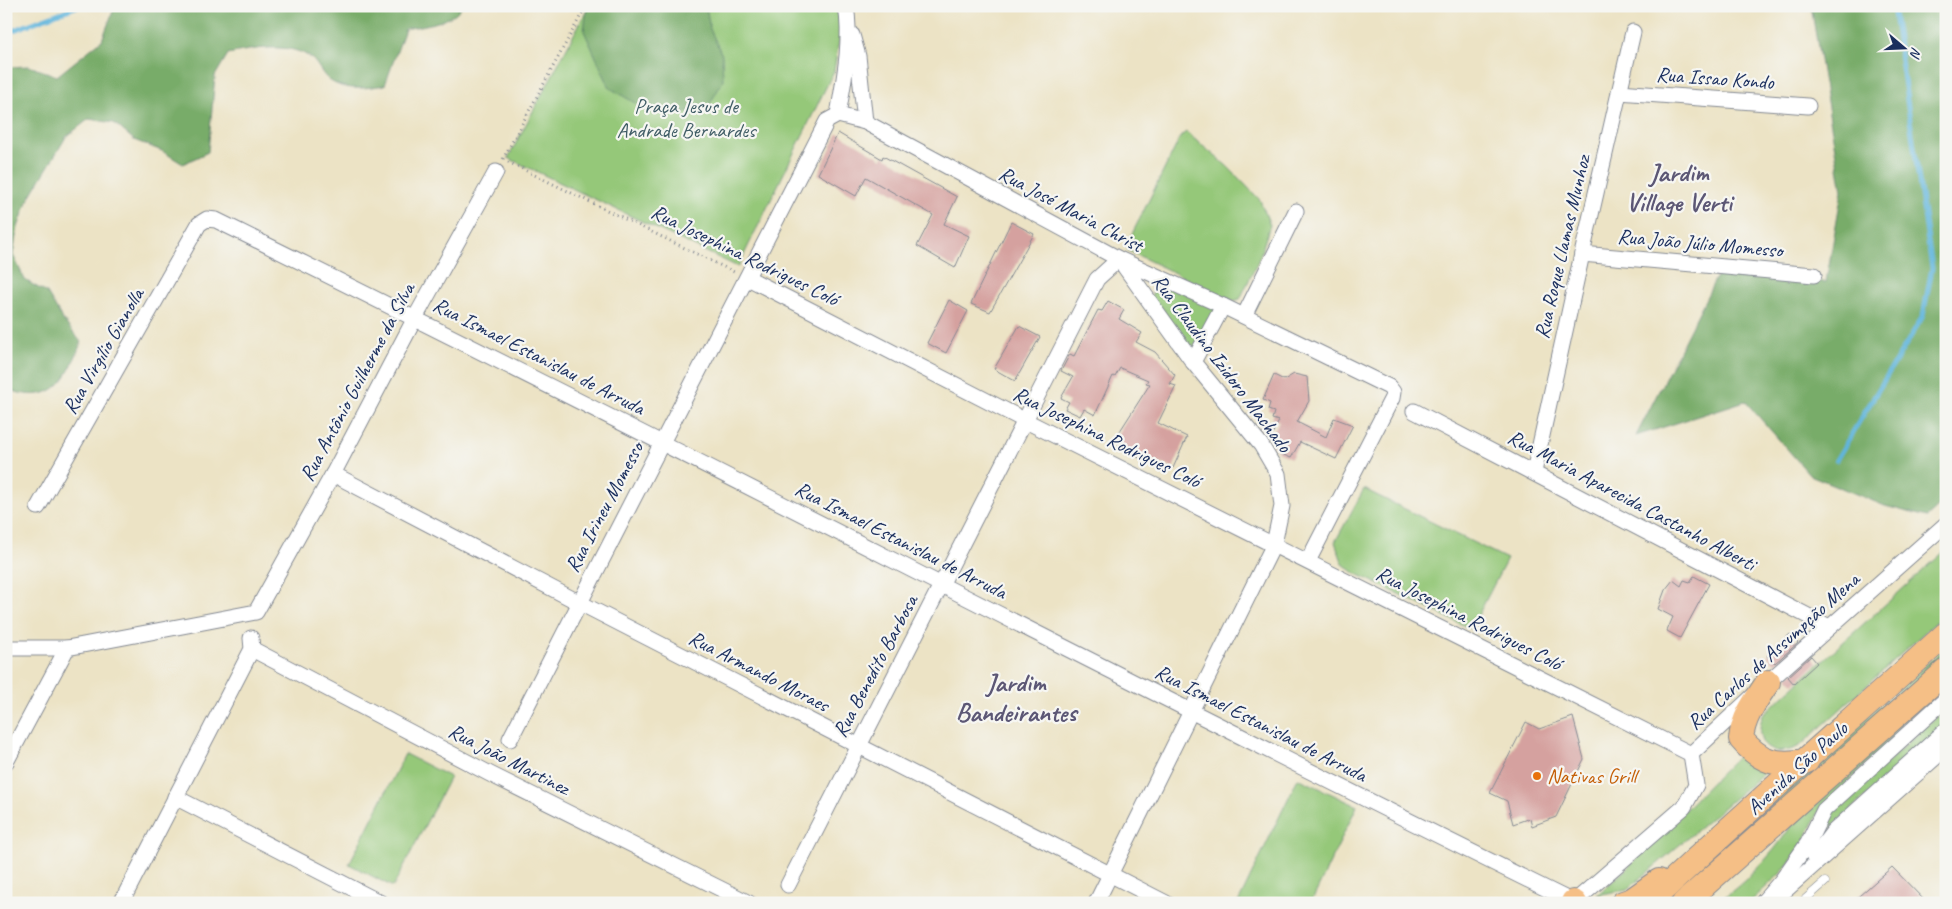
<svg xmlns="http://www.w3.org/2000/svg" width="1952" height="909" viewBox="0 0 1952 909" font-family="Caveat,sans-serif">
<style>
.green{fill:#95c879;stroke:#587c6c}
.forest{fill:#78ac69;stroke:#4a6e64}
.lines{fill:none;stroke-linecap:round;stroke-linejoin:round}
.stream{stroke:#60b5dc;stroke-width:5}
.building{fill:#d5a19f}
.service-casing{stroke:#848992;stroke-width:9}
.minor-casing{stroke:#848992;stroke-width:17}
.primary-casing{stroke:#848992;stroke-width:26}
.path{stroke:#848992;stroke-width:3;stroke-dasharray:1 4;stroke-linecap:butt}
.service{stroke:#fff;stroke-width:8}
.minor{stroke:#fff;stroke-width:15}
.primary{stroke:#f5bf86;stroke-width:24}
.food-dot{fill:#e8710a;stroke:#f6f6f2;stroke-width:2}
.labels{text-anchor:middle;stroke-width:4.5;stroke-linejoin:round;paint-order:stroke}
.street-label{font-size:21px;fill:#1b2f5e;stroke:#f6f6f2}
.park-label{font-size:21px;fill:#405d66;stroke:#f6f6f2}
.food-label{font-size:21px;fill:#c56008;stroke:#f6f6f2;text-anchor:start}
.district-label{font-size:26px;font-weight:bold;fill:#5c5775;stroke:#f6f6f2}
</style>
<rect width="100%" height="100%" fill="#f6f6f2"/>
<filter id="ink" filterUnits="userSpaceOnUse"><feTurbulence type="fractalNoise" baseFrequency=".02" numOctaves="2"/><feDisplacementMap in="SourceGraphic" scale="10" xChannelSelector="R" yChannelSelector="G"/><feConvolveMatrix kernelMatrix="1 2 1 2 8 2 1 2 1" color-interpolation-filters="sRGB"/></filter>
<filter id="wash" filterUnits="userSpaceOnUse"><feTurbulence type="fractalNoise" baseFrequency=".0096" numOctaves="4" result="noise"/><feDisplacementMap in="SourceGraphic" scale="20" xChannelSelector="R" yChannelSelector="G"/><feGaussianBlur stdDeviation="1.12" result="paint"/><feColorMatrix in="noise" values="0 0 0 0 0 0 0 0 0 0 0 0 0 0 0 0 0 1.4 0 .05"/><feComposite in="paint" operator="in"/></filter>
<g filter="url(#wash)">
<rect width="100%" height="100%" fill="#ece3c5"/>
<g class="green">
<path d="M589,6H838L841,29L834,71L738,267L508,158Z"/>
<path d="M1186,132L1227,166L1260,200L1270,225L1259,259L1240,299L1233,301L1129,251L1126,246L1181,136Z"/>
<path d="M1159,282L1218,305L1191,354L1150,298Z"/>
<path d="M1364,489L1507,559L1471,629L1355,573L1343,564L1335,542Z"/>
<path d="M1946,550V613L1800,746C1771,760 1752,746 1763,714Z"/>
<path d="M1946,647V661L1672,903H1659Z"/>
<path d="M1946,681V688L1822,806L1801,848L1781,873L1749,903H1716C1750,880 1781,846 1800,811Z"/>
<path d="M1946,708V725L1832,827L1829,822L1835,810Z"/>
<path d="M1741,751L1766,771L1628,889L1597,895L1625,870L1737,757Z"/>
<path d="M405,754L450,777L393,887L349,864Z"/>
<path d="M1298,778L1357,806L1311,903H1238Z"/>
</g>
<g class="forest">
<path d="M115,6H462C452,23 423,25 405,29L385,85C366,88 346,92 329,80C322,75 318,64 312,59C291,41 252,49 228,54L215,76L208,152L183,164L162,151L134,140L114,123L89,119L66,137L27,202L17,230L13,255L25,280L47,293L63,320L81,342C67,382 53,406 6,389V67L29,66L57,76L102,40Z"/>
<path d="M587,6H706L710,29L722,55L723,81L708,107L680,113L653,114L610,88L584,31Z"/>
<path d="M1811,6H1946V500L1927,517L1885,506L1810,475L1745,401L1636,436L1718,274L1826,282L1842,191Z"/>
</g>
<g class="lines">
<g class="stream">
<path d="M6,33L78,6"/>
<path d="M1836,460L1923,316L1932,268L1893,6"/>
</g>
</g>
<g id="blocks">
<g class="building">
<path d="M838,133L882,159L883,156L957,197L944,224L969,236L955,268L917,246L933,215L866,177L856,196L818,174Z"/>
<path d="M1011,222L1034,234L990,312L971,304Z"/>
<path d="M949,300L968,311L946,353L927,343Z"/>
<path d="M1108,301L1124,310L1119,319L1142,333L1136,342L1155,352L1175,375L1170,384L1176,386L1158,423L1187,437L1173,468L1159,463L1157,466L1111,445L1150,384L1146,383L1148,380L1120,368L1115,377L1113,376L1095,415L1084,409L1080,416L1065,409L1069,402L1061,398L1073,377L1061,371L1070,354L1074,356L1098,310L1102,311Z"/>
<path d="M1019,326L1040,337L1015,381L994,369Z"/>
<path d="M1294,374L1307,377L1309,401L1297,422L1326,437L1334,418L1353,425L1336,459L1300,442L1291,458L1279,453L1269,440L1279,421L1272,419L1274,412L1268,410L1270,403L1263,400L1274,375L1284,380Z"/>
<path d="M1694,576L1709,584L1680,638L1667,631L1673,617L1658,609L1665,590L1673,580L1681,586L1684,580L1690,582Z"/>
<path d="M1790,634L1798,643L1775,663L1767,656Z"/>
<path d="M1811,656L1817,663L1794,684L1788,677Z"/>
<path d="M1573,717L1584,759L1556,817L1532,826L1530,818L1513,824L1507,801L1490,793L1526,722L1539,729Z"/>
<path d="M1892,867L1927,903H1851Z"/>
</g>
</g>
</g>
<g filter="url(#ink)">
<use href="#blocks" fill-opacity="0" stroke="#848992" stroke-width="1"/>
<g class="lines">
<g class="service-casing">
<path id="service" d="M1801,903L1825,882"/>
</g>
<g class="minor-casing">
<g id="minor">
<path d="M852,35L858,56L865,122"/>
<path d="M1619,92L1808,106"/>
<path d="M838,115L865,122L1119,259L1223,306L1389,387L1393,392L1392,398L1308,561"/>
<path d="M838,115C844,79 852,42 846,6"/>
<path d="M1582,254L1814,275"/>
<path d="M748,278L1024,420L1691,754"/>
<path d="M1244,316L1296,211"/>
<path d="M1193,362L1223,306"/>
<path d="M1414,411L1829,627"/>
<path d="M1534,472L1582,254L1633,32"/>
<path d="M333,474L578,602L1166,903"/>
<path d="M38,507L199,224L207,219L216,220C670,443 1119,679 1573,902"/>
<path d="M6,648H67L256,612L333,474L415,318L496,172"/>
<path d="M252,649L490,774L749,903"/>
<path d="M510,739L827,121L838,115"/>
<path d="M1691,754L1768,682L1946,524"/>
<path d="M6,762L67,648"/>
<path d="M175,797L381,903"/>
<path d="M1814,857L1833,832L1946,730"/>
<path d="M788,885L1097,279L1119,259L1193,362L1261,445L1278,474L1282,506L1274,544L1096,903"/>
<path d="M1778,897L1946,748"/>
<path d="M121,903L252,649L251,638"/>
<path d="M1573,903L1684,807L1696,785L1691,754"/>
<path d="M1762,903L1782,880L1808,843L1824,810L1946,699"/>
</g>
</g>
<g class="primary-casing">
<g id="primary">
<path d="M1768,682C1756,700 1743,717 1741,739C1762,764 1777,765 1807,761"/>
<path d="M1573,902L1575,903"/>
<path d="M1623,903L1632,900L1659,881"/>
<path d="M1649,903C1746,811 1847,724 1946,634"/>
<path d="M1684,903L1946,671"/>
</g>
</g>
<g class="path">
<path d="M503,159L586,6"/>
<path d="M508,162L734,272"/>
</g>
<use href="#service" class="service"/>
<use href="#minor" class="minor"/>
<use href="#primary" class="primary"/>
</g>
</g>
<circle class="food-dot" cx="1537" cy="776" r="5"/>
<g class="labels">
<g class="street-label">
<text transform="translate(1715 78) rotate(4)" y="7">Rua Issao Kondo</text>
<text transform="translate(1071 209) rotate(28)" y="7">Rua José Maria Christ</text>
<text transform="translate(1700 243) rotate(5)" y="7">Rua João Júlio Momesso</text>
<text transform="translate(1562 247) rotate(-77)" y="7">Rua Roque Llamas Munhoz</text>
<text transform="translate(745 255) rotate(26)" y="7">Rua Josephina Rodrigues Coló</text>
<text transform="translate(103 351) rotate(-60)" y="7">Rua Virgílio Gianolla</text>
<text transform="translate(539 356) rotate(27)" y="7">Rua Ismael Estanislau de Arruda</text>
<text transform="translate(1222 363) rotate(53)" y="7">Rua Claudino Izidoro Machado</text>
<text transform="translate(357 382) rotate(-62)" y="7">Rua Antônio Guilherme da Silva</text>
<text transform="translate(1107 437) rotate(26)" y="7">Rua Josephina Rodrigues Coló</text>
<text transform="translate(1632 500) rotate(28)" y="7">Rua Maria Aparecida Castanho Alberti</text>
<text transform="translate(604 507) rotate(-62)" y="7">Rua Irineu Momesso</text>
<text transform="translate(901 540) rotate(27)" y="7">Rua Ismael Estanislau de Arruda</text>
<text transform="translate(1469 618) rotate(27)" y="7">Rua Josephina Rodrigues Coló</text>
<text transform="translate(1773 651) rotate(-42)" y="7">Rua Carlos de Assumpção Mena</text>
<text transform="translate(875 666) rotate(-62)" y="7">Rua Benedito Barbosa</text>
<text transform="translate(759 671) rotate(27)" y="7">Rua Armando Moraes</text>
<text transform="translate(1261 723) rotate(27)" y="7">Rua Ismael Estanislau de Arruda</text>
<text transform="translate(509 759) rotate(27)" y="7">Rua João Martinez</text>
<text transform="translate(1797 768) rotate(-42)" y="7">Avenida São Paulo</text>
</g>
<g class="park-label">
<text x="686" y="113">Praça Jesus de<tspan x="686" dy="24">Andrade Bernardes</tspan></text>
</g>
<g class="food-label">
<text x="1547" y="783">Nativas Grill</text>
</g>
<g class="district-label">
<text x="1679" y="181">Jardim<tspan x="1679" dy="30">Village Verti</tspan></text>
<text x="1016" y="691">Jardim<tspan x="1016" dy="30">Bandeirantes</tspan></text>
</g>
</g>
<rect width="1952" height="909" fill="none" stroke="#f6f6f2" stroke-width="25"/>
<g transform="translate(1904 48) rotate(109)" stroke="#f6f6f2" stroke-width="4" paint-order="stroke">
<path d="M0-4L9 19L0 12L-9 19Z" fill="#1b2f5e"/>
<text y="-8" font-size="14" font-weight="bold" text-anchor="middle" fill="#1b2f5e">N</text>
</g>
</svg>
